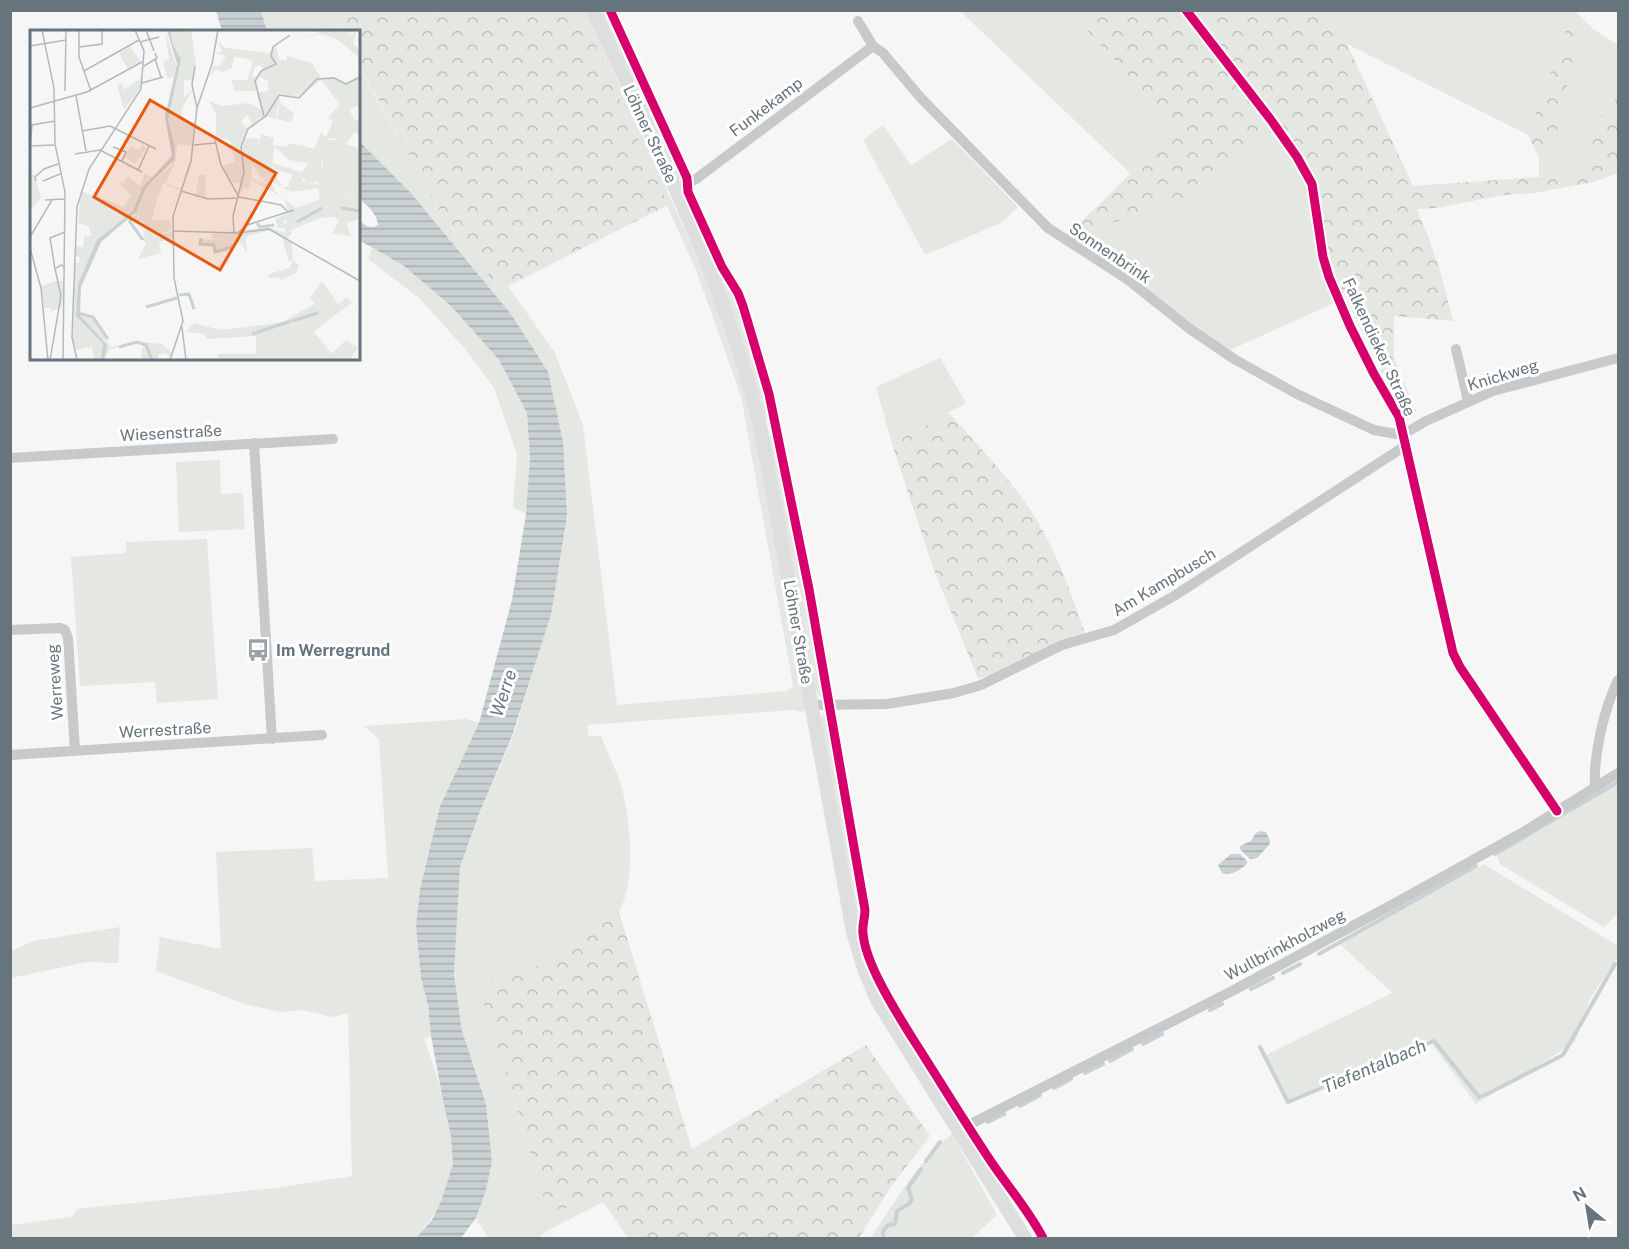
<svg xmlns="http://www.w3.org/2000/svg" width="1629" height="1249" font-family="'Public Sans',sans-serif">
<defs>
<pattern id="forest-crowns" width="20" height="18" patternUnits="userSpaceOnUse" patternTransform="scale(1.5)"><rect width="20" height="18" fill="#e5e7e3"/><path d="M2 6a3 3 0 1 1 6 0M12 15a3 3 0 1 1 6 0" fill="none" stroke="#bdc0bd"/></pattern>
<pattern id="water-rules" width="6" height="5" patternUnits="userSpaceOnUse" patternTransform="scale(1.5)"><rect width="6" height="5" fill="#c9d1d3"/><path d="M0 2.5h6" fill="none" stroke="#a7aeb0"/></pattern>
</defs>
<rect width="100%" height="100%" fill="#f6f6f6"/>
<path fill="#e5e7e3" d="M261 11H328L340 31H267Z
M580 11H586L703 270 742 377 754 430 806 710 801 712 793 710 587 725 589 736H601C609 756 620 777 624 797 631 828 635 884 619 912L555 960 477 985 512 1093 545 1201 603 1202 547 1231 538 1238H488L476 1218 486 1190 492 1162 486 1104 462 1031 454 974 460 867 479 815 513 736 551 615 567 516 511 314 410 192 359 141 358 65 441 213 494 283 508 286 555 353 583 425 617 705 787 691 793 685 741 396 697 273Z
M599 11H608L685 180 683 181 677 178Z
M960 11H1069L1174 125 1131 174Z
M1333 11H1575L1593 29 1618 45V98L1606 106 1594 134 1590 169 1539 177V158L1549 153 1554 144 1568 24 1528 135 1347 44Z
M1276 117 1317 182 1323 235 1335 276 1345 298 1228 351 1069 237 1209 191Z
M883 125 911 165 952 139 1018 207 1001 223 925 255 863 140Z
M686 194 721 272 735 294 753 344 773 421 764 419 743 342Z
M372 248 404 266 451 306 499 360 527 413 530 457 526 514 513 507 517 454 494 388 467 351 420 299 368 259Z
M940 358 966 403 892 444 876 387Z
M775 430 825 699 820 697 816 691 768 438Z
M220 460 221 494 243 493 245 529 179 532 176 462Z
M207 539 218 699 157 703 155 682 80 686 71 557 126 553V542Z
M825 712 827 713 862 912V921L857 920 820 718Z
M466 719 479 723 440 806 420 889 416 926 421 978 428 1005 431 1036 425 1039C434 1069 458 1135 453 1165 447 1194 435 1217 416 1238H11L10 1225 72 1217 77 1209 276 1188 352 1176 348 1013 333 1017 302 1010 281 1012 248 1005 156 971 160 937 221 949 216 852 312 848 315 881 388 878 379 739 364 726Z
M1618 784V913L1604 927 1500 864 1497 855Z
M1484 864 1618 946V957L1590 999 1575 1042 1476 1104 1429 1040 1290 1101 1266 1055 1392 993 1340 944Z
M120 927 118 963 87 962 11 978V951L33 941Z
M952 1134 997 1215 972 1238H870C894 1205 919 1159 952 1134Z
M628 1221 640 1238H628L619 1225Z"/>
<path fill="url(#forest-crowns)" d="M430 10 432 13 447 10 580 11 668 205 508 286 494 283 441 213 359 65 358 32 340 31 328 11Z
M1069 11H1333L1347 44 1413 186 1539 177 1589 169 1594 134 1606 106 1618 98V173L1594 182 1534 193 1504 195 1436 208 1417 209 1439 266 1453 321 1394 316V358L1416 411 1403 416 1335 276 1323 235 1317 182 1277 118 1209 191 1069 237 1066 234C1106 201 1140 164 1174 125Z
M1568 24 1580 27 1554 144 1549 153 1539 158 1528 135Z
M949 413C981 449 1017 485 1041 527 1059 560 1073 598 1085 633L1004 670 978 679 932 565 892 444Z
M619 912 692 1149 866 1045 930 1136 893 1184 859 1238H640L628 1221 619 1225 603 1202 548 1211 512 1093 477 985 555 960Z"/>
<path fill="url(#water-rules)" d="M216 11H261L267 31H222Z
M359 141 410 192 511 314 548 372 563 442 567 516 551 615 512 736 479 814 460 867 454 974 462 1031 486 1104 492 1162 486 1190 476 1218 461 1238H416L432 1220 442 1199 453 1164 451 1136 442 1095 431 1036 428 1005 421 978 416 926 420 889 440 806 479 723 512 600 526 514 530 457 527 413 499 360 451 306 404 266 359 240V219C365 226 370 230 378 225 377 215 368 204 359 200Z
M1260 831 1266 832 1270 841 1269 845 1257 858 1250 859 1240 849V846L1251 841 1256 833Z
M1231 854H1240L1247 861V864C1240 870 1231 876 1222 873L1218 865Z"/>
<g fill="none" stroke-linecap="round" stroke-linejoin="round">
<path stroke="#c9d1d3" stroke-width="4" d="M1495 854 1618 782
M1319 954 1476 866
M1283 973 1300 964
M1251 989 1273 978
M1210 1010 1222 1004
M1143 1044 1162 1034
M1260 1047 1288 1102 1434 1041 1479 1097 1489 1093 1563 1055 1615 964
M1110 1061 1132 1049
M1085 1073 1103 1064
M1054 1088 1071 1079
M1020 1106 1040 1095
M988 1122 1004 1114
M926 1161 940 1142
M883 1238V1231L888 1225 895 1224 897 1211 909 1204 912 1199 908 1188 921 1169"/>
<path stroke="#c7c9ca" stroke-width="10" d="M1186 10 1271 120 1297 157 1312 184 1323 257 1329 277 1350 326 1374 374 1399 417 1453 653 1460 667 1557 811
M858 21 873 46 883 53 920 97 1048 228 1127 279 1190 329 1234 359 1297 394 1374 430 1402 435
M675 190 696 179 873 46
M1456 349 1468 401
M1402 435 1426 421 1493 391 1618 358
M254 443 272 739
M10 458 333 439
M10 630 60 628 65 630 68 638 75 751
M811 705 887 704 954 693 981 685 1062 645 1114 630 1174 596 1405 446
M10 755 322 735
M1595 788C1593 756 1604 709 1618 680
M959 1130 1234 990 1399 901 1525 831 1618 773"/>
<path stroke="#dddede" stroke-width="14" d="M593 10C656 147 726 283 761 430L853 932 863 966 877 1000 1025 1238"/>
<g stroke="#fff" stroke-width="13">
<path id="cycleway" d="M610 10 687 178 688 192 722 267 738 293 743 306 769 394 809 589 865 910C865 918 862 925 863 933 865 963 895 1010 911 1036 938 1078 964 1121 992 1163 1009 1188 1029 1211 1043 1238
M1186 10 1271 120 1297 157 1312 184 1323 257 1329 277 1350 326 1374 374 1399 417 1453 653 1460 667 1557 811"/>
</g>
<use href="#cycleway" stroke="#d6006c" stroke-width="9"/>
</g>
<defs>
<g id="bus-bare" transform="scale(1.8)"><path d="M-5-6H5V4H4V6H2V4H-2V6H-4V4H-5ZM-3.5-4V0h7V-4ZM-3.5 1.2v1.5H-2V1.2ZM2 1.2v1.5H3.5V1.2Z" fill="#98a2a7" stroke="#fff" stroke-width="2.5" paint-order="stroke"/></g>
</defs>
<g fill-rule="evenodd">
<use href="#bus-bare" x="258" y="650"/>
</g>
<g text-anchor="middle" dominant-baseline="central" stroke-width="6" stroke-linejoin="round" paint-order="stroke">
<g font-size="16" fill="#66747c" stroke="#fff">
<text transform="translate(766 107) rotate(-37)">Funkekamp</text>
<text transform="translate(650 134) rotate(65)">Löhner Straße</text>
<text transform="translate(1110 253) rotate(34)">Sonnenbrink</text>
<text transform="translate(1379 347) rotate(65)">Falkendieker Straße</text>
<text transform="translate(1503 375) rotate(-17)">Knickweg</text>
<text transform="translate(171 433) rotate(-3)">Wiesenstraße</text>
<text transform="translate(1164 582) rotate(-31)">Am Kampbusch</text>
<text transform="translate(798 632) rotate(80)">Löhner Straße</text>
<text transform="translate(55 682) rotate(-94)">Werreweg</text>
<text transform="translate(165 730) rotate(-3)">Werrestraße</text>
<text transform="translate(1285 945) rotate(-28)">Wullbrinkholzweg</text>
</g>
<g font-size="16" font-weight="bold" fill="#66747c" stroke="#fff" text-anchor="start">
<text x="276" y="650">Im Werregrund</text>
</g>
<g font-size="18" font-style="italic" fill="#66797e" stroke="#fff">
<text transform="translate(503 693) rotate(-72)">Werre</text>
<text transform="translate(1374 1066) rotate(-23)">Tiefentalbach</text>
</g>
</g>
<g transform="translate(30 30)">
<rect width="330" height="330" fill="#f6f6f6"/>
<path d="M135 0 147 38 143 47 137 48V45L131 46 136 44 133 32 139 29ZM141 0H161L166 36 163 51 154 49V67L163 60 151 80 153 88 149 87 146 129 136 153 150 159 162 123 150 161 133 153 128 168H112L108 188 113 191H102L116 158 141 136 145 117 138 90 151 29 142 13ZM296 0H323L316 10 302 8 294 4 256 8 294 3 298 6 303 7ZM100 16 110 31 98 39 89 24ZM257 26 282 33 291 48 305 47 316 53 330 46V80L327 76 319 80 325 90 330 89 327 91 330 100 327 91 321 93 313 122 316 100 311 110 296 107 303 91 298 88 310 74 291 50 270 67 268 68 251 64H249L250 61 241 66 237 77 232 73 228 62 239 61 237 50 228 46 232 41 249 49 269 67 271 60 263 52 270 43 257 37ZM223 31 226 34 222 46 227 47 226 61H205L201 50H217ZM112 47 110 58 94 80 87 55 92 53 94 60ZM249 72 264 83 261 93 248 89ZM217 85 230 90 219 98 214 109 206 107V93L218 98 222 94ZM231 104 244 108 243 115 256 117 261 113 291 126V151L277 153 272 147 268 159 258 155 263 145 243 138V133L271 142 279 133 259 130 244 116 242 142 252 156 241 150 231 153 241 143 232 149 222 134 232 124 228 121ZM113 114 116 119 105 134 95 127 100 116 109 120ZM192 136H214L211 154 199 152ZM115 143 124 148 110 161 103 181 67 210 48 254 46 286 74 316 71 330H59L64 328 62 317 45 320 43 309 45 233H49L50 227 45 226 46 216 53 217 54 205 62 206 58 196 48 193 51 161 94 177 101 165 88 153H94L98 146 110 156ZM313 150H330V170L311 167 324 161 312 154ZM258 183 260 191 253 190 254 194 278 191 258 202 263 201 257 210 262 213 263 230 259 232 252 207 240 200 216 207 217 224 210 212 195 222H185L184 215 170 213 171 209 183 210 181 204 239 197 255 203V198H248L245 189ZM113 193 115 210 143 201V209L129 212 131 223 108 229 116 213 114 211ZM27 251H34L32 276 21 282V278H14L11 256ZM292 251 308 274 317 267 330 283 321 273 305 285 301 279 292 283 280 268ZM49 282 66 289 80 317 107 312 132 314 142 323 140 328 136 323 128 325 129 330H111L113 316 106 313 80 319 74 330 75 311 64 304ZM164 293 190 300 209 298 210 307 176 309 175 304 156 302ZM316 310 328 318 319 330H303L302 323Z" fill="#e5e7e3"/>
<path d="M281 0H296L301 6 316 9 327 0 323 13 330 20V33L327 26 307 9ZM187 12 196 18 239 23 246 16 249 29 257 30V37L270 43 263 52 271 60 269 66 249 49 233 42 231 35 222 38 224 32 214 28 204 27 202 38 193 42 186 39 179 48 184 35 188 37 196 26 186 23 193 22ZM251 61 246 66 250 68 246 82 248 89 238 86 230 90 217 85 211 92 216 96 206 94V107L229 109 228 121 237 125 234 133 223 131 221 148 235 154 241 150 252 157 264 156 261 152 267 147 269 152 272 147 273 152 288 154 293 133 287 131 293 129 285 127 282 121 274 123 267 114 284 119 291 103 300 110H311L316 98V105L321 93 330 90V109L325 101 316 114 330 119V152L313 150 312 154 323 160 312 167 330 170V189L316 193 321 206 302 203 309 191 305 187 290 188 257 202 278 191 254 194 260 189 254 168 221 150 218 160 214 157 210 165 213 137 192 136 205 132 200 110 186 107V84L179 71 192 76 219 73 231 80 226 62 235 77 241 65ZM241 152 262 162 288 158 290 169 266 178 245 161ZM145 83 153 90 165 93 162 116 145 114ZM4 144 11 167 0 181V145ZM169 145H175L176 168 165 167ZM112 168 127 169 122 190H140L141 200 115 210 114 193 108 189ZM263 230 269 236 266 243 251 250 249 247 239 248 238 244 260 238Z" fill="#e5e7e3" fill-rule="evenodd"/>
<path d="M284 274 292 283 301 279 305 285 284 302 305 327 303 330H188V324H226V306L210 307 209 298 252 292Z" fill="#e5e7e3"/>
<path d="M137 0H141L142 13 151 29 138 90 145 117 144 130 116 158 106 182 71 212 51 257 50 285 77 315 74 330H71L73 314 46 286 48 254 67 210 103 181 112 158 142 126 135 87 147 34Z" fill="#c9d1d3"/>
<path fill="none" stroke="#c9d1d3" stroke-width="3" d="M311 178 330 181M100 186V192L113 210M267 192 292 178M227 193 230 197 244 195M171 208 170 214 184 215 185 222 202 217M149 265 159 264 164 279M116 277 147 268M48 283 63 287 78 309M262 291 288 283M222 304 261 291M89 317 107 312 116 315 122 330"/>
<path fill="none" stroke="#b3babe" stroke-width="1.5" d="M12 0 24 58 25 114 35 162 33 330M49 0V27L61 61M116 0 124 21M110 12 129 7M0 16 36 10M49 17 72 14V0M125 29 131 47M114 36 127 28 125 23M165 36 162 55 167 78M54 41 109 10M112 53 133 47M35 61 36 0M46 66 56 121M0 78 57 62 112 32M234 86 225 51 231 41 246 34 241 26 243 17 260 5M52 101 80 96 126 119M185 110 191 135 209 167M24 115 0 116 2 95 25 91M164 115 185 113M83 117 96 122 92 131M45 124 70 120 112 142M108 140 119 116M6 151 5 147 14 139 28 134M13 151 30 144M151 161 178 169 209 168M209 167 251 175 257 181M15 170 35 169M143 201 208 203 239 199 330 251M209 202 217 195 264 180M204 203 203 186 214 142 211 117 218 99 236 86 249 65 269 68 287 49 304 48 316 54 330 47M0 207 22 170M0 218 11 258 18 330M25 239 20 208 35 202M152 297 156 330M20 330 31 266 25 239 31 235 35 238M47 330 42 307 47 177 59 139 111 59 114 21 105 0M140 330 153 291 144 248 143 186 161 131 167 78 182 34 188 0"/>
<path fill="#e8590c" fill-opacity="0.15" stroke="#e8590c" stroke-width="3" d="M120 70 246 143 190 240 64 167Z"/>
<rect width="330" height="330" fill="none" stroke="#66747c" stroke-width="3"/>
</g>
<rect width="1629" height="1249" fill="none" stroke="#66747c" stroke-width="24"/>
<g transform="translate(1587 1207) rotate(330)" stroke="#ffffff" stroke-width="4.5" paint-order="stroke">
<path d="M0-4.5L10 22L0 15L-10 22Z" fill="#66747c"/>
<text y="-9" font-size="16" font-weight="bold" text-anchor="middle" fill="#66747c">N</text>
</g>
</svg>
